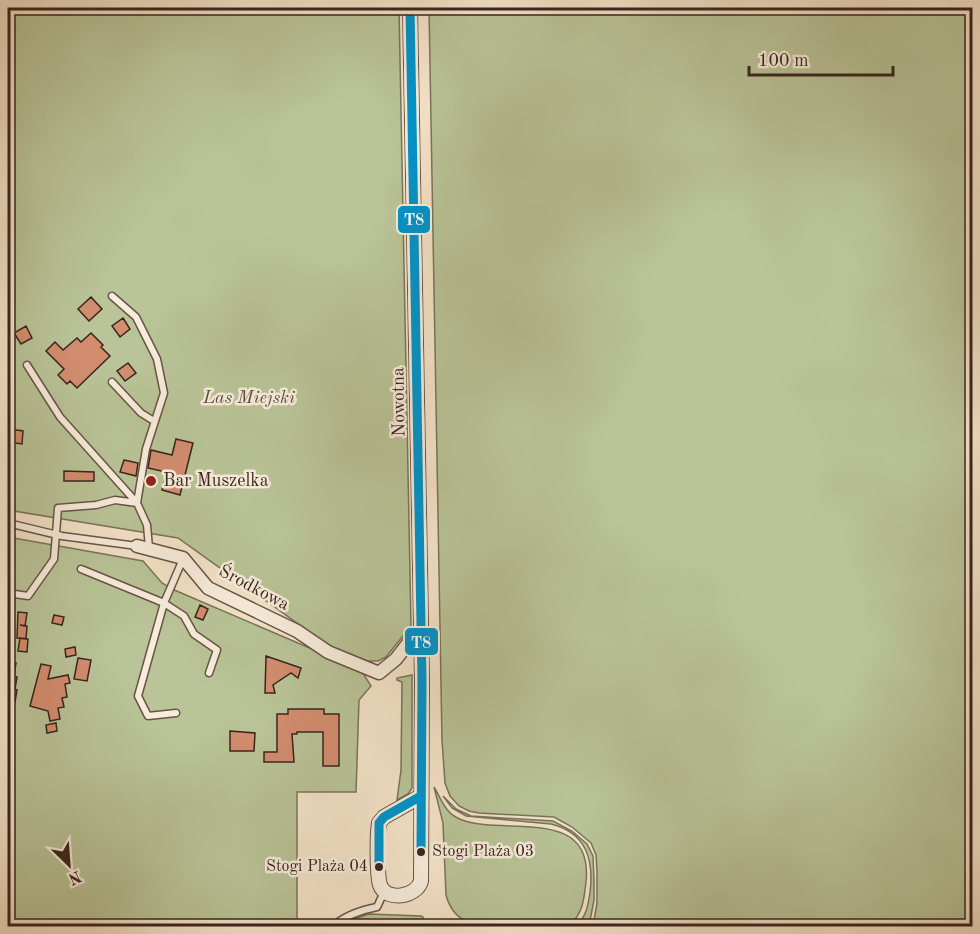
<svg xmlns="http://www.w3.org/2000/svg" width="980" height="934" font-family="'Old Standard TT',serif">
<rect width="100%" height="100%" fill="#f4e3c9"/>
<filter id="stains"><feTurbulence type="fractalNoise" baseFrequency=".00333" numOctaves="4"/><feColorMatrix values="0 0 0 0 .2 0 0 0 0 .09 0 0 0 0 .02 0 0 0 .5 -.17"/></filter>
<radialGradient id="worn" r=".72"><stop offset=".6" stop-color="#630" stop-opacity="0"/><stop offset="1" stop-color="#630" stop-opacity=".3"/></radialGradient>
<path fill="#b9c498" stroke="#78745a" stroke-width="1.5" d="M8 8H399L411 626 386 657 378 661H367L332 648 178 538 8 510Z
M429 8H972V926H593L597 903V872L596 855 591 843 572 827 554 817 479 813 469 811 459 806 450 796 445 783 442 740Z
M8 537 143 561 162 583 172 589 361 670 371 686 359 700 356 792H297V926H8Z
M412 675V788L408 794 397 800 401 770 402 682 397 680V678Z
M434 787C442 800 445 814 462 820 504 836 594 805 586 882 584 899 583 915 568 926 540 927 489 931 466 921 455 916 449 906 446 895L443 823Z
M443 796 456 809 471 816 553 821 572 831 587 844 593 856 594 880V900L589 926H576C586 917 588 906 590 893 594 860 587 833 551 824L466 816 452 808Z
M369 914 421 916 423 917V926H341L354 919Z"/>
<path fill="#d28d6e" stroke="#38241d" stroke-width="1.5" d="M91 297 102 309 89 321 78 309Z
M123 318 130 329 120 337 112 326Z
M26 326 32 338 21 344 14 333Z
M91 333 103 345 101 347 110 356 77 388 70 381 67 384 58 375 64 369 46 351 55 342 63 350 77 338 81 342Z
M128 363 136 373 125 381 117 371Z
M10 429 23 431 22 444 9 442Z
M176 439 193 443 180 495 162 490 166 472 148 468 151 450 172 455Z
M124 460 138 463 136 476 120 472Z
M64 471 94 472V481H64Z
M200 605 208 609 203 620 195 617Z
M18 612 27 613 25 626 20 625 27 626 26 639 17 638Z
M54 615 64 617 62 625 52 623Z
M20 638 28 639 27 652 18 651Z
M75 647 76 655 66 657 65 649Z
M266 656 301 668 298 678 291 673 273 685 275 693H265Z
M78 658 91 660 87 681 74 679Z
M8 662 16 663 14 676 17 677 15 689 17 690 15 702H12V706H8Z
M41 664 51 666 48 679 68 675 70 683 65 684 67 697 62 698 64 707 58 708 60 719 50 721 48 711 30 706Z
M288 709H324V714H339V766H323V732H297V734H292L294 762H264V752H277V714H288Z
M56 723 57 731 47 733 46 725Z
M230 731 255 733 254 751H230Z"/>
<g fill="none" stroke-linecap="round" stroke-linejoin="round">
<g stroke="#675448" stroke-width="9">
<path id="service" d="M27 365 60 417 137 503 147 525 149 548
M112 382 141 413 154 421
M8 523 62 536 137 546
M81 569 164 603 184 616 194 634 217 650 209 673
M8 593 28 596 54 559 58 508 96 505 115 500 137 503 146 449 164 393 157 359 136 317 112 296
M176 713 148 716 138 696 164 603 183 559
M333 926C346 915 361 910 377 907L384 892"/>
</g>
<g stroke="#675448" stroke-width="15">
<path id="minor" d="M137 546 183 558 208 588 297 631 328 652 379 673 396 659 413 637 421 636"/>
</g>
<g stroke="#675448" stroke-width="16">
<path id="tertiary" d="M410 8 422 680 421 881C417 897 386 902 380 885 377 876 377 833 379 823L384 817 421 796"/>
</g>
<use href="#service" stroke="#f8eddc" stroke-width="6"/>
<use href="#minor" stroke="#f8eddc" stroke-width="12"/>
<use href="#tertiary" stroke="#f8eddc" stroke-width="14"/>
<g stroke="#f8eddc" stroke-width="14">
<path id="bus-1" d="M410 8 422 680 421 853
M379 868V823L384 817 421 796"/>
</g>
<use href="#bus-1" stroke="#0093cb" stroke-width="9"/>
</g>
<circle fill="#8f2418" stroke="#f8eddc" stroke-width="2" cx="151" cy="481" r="6"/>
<g fill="#38241d" stroke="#f8eddc" stroke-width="2">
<circle cx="421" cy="852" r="5"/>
<circle cx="379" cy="867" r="5"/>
</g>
<g text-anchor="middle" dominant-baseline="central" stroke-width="5" stroke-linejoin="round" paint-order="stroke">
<g font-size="16" fill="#38241d" stroke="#f8eddc" text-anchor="start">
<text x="432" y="852">Stogi Plaża 03</text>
<text x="368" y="867" text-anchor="end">Stogi Plaża 04</text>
</g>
<g font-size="18" font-style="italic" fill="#584c3c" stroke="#f8eddc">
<text x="249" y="398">Las Miejski</text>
</g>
<g font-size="18" fill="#38241d" stroke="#f8eddc">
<text transform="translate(399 402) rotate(-91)">Nowotna</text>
<text transform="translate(254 588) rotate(28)">Środkowa</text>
</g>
<g font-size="18" fill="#38241d" stroke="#f8eddc" text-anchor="start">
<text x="163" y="481">Bar Muszelka</text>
</g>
</g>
<g stroke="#f8eddc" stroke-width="2">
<rect x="397" y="205" width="34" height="29" rx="6" fill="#0093cb"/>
<rect x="404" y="627" width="35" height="29" rx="6" fill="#0093cb"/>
</g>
<g font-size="16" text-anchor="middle" font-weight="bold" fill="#fff">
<text x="414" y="225">T8</text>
<text x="421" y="648">T8</text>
</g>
<rect width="980" height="934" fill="none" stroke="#f4e3c9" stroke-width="30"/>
<rect x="9" y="9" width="962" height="916" fill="none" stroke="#38241d" stroke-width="3"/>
<rect x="15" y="15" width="950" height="904" fill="none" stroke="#38241d" stroke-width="1.5"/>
<g transform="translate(69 865) rotate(155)" stroke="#f8eddc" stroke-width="4.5" paint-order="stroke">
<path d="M0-4.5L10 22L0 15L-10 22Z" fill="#38241d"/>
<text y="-9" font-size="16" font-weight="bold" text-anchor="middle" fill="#38241d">N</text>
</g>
<path d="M749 66v9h144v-9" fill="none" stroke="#38241d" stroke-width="3"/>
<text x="758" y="66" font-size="18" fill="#38241d" stroke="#f8eddc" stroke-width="4.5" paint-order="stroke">100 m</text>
<rect width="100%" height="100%" filter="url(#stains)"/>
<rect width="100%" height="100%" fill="url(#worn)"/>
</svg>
